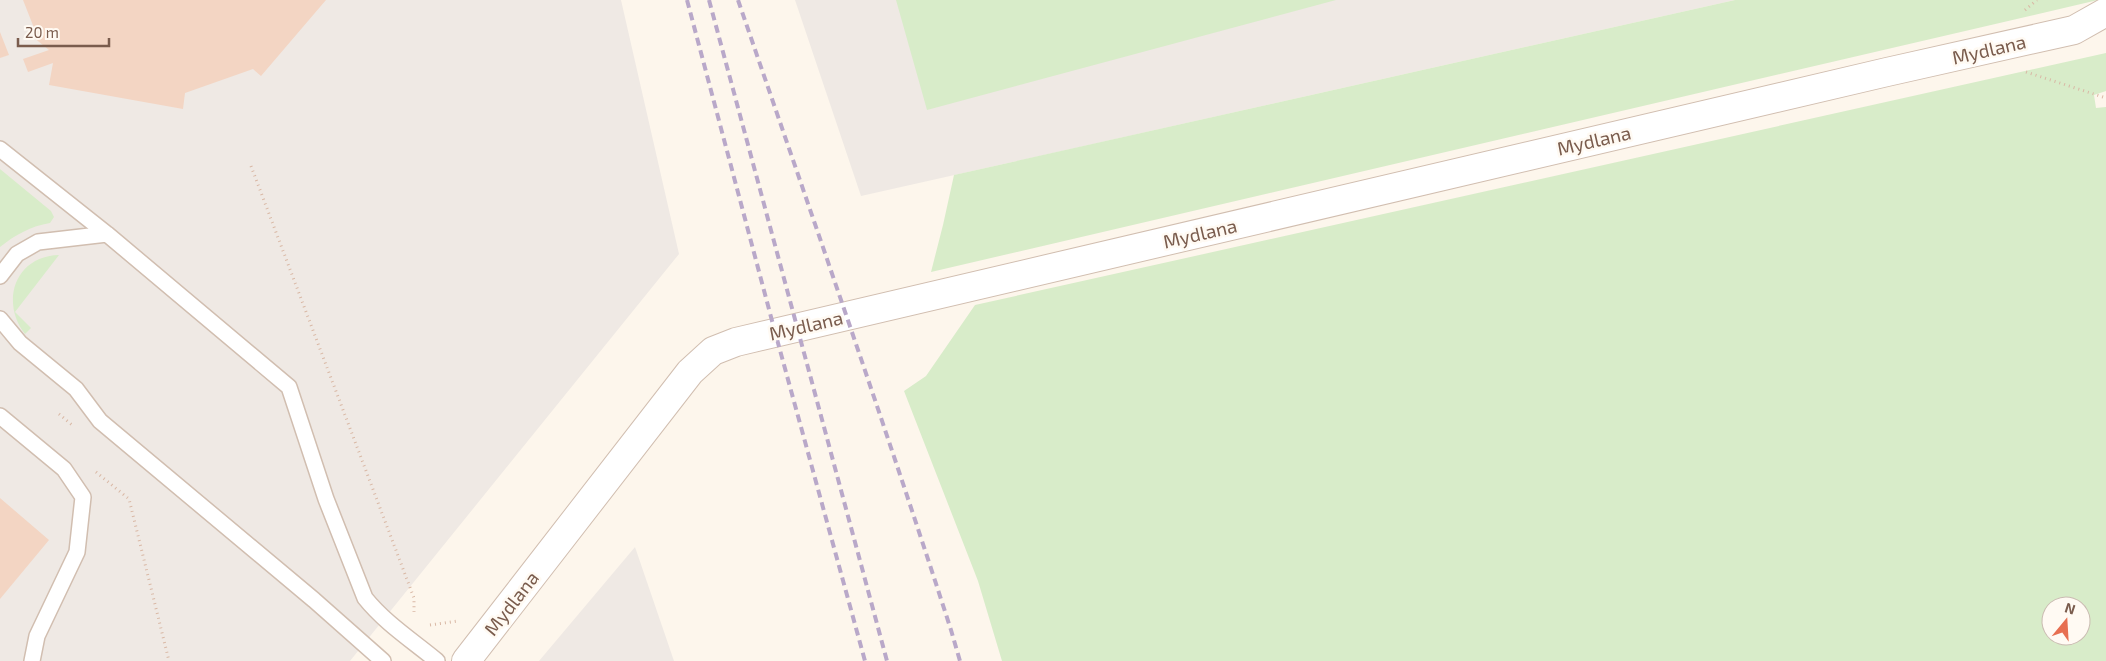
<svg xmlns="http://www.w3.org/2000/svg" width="2106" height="661" font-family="'Exo 2',sans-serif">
<rect width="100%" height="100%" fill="#fdf6ec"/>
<path fill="#efe9e4" d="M0 0H621L679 254 350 661H0Z
M795 0H1735L861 196Z
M635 547 674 661H539Z"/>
<path fill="#d8ecc9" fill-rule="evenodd" d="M896 0H1336L927 110Z
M1735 0H2098L931 272 943 225 954 175Z
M2106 53V91L2094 95 2096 108 2106 107V661H1002L978 581 904 391 926 376 975 305ZM2051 606H2081V636H2051Z
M0 169 51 211 54 217 50 223C31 226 15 235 0 247Z
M59 255 15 312 31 328 25 334C0 302 15 256 59 255Z"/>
<path fill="#f3d5c3" d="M23 0H326L261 76 253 69 185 93 183 109 49 85 53 63 28 72 23 59 49 50 33 37 36 33Z
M0 32 9 55 0 58Z
M0 498 49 540 0 599Z"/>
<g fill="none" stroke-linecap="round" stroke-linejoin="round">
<g stroke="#d1beb0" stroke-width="18">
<path id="service" d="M0 149 107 234 289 387 326 499 365 598C385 623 413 641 437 661
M0 276 17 254 38 242 107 234
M0 319 20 343 76 389 100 421 314 600 383 661
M0 416 64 469 83 497 77 552 37 636 32 661"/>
</g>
<g stroke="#d1beb0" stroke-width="30">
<path id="tertiary" d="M466 661 690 372 713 351 736 342 1887 72 2074 30 2106 12"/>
</g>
<path stroke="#d9b8a5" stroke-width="3" stroke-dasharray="1 4" stroke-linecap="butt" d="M2025 10 2037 0
M2026 72 2106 98
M251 166 414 598V612
M59 414 72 425
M96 472 129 499 169 661
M430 625 458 621"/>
<use href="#service" stroke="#fff" stroke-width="15"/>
<use href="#tertiary" stroke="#fff" stroke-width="28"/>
<path stroke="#b9a8c9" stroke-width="4" stroke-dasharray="8 5" stroke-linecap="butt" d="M687 0 775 332 865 661
M709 0 887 661
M738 0C810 210 883 419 951 630L960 661"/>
</g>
<g text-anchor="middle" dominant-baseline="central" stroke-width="5" stroke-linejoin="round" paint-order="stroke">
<g font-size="19" fill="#7a5c4d" stroke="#fffaf3">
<text transform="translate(1989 49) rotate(-13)">Mydlana</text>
<text transform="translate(1594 140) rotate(-13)">Mydlana</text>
<text transform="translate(1200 233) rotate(-13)">Mydlana</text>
<text transform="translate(806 325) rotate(-13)">Mydlana</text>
<text transform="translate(511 603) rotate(-52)">Mydlana</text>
</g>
</g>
<g transform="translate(2066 621) rotate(18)"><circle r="24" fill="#fffaf3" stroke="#cabbb1"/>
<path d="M0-4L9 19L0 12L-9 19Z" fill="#e76f51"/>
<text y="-8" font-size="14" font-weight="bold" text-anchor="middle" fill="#7a5c4d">N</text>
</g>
<path d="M18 38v8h91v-8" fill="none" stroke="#7a5c4d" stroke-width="2.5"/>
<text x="25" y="38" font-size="15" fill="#7a5c4d" stroke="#fffaf3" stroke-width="4" paint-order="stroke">20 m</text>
</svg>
